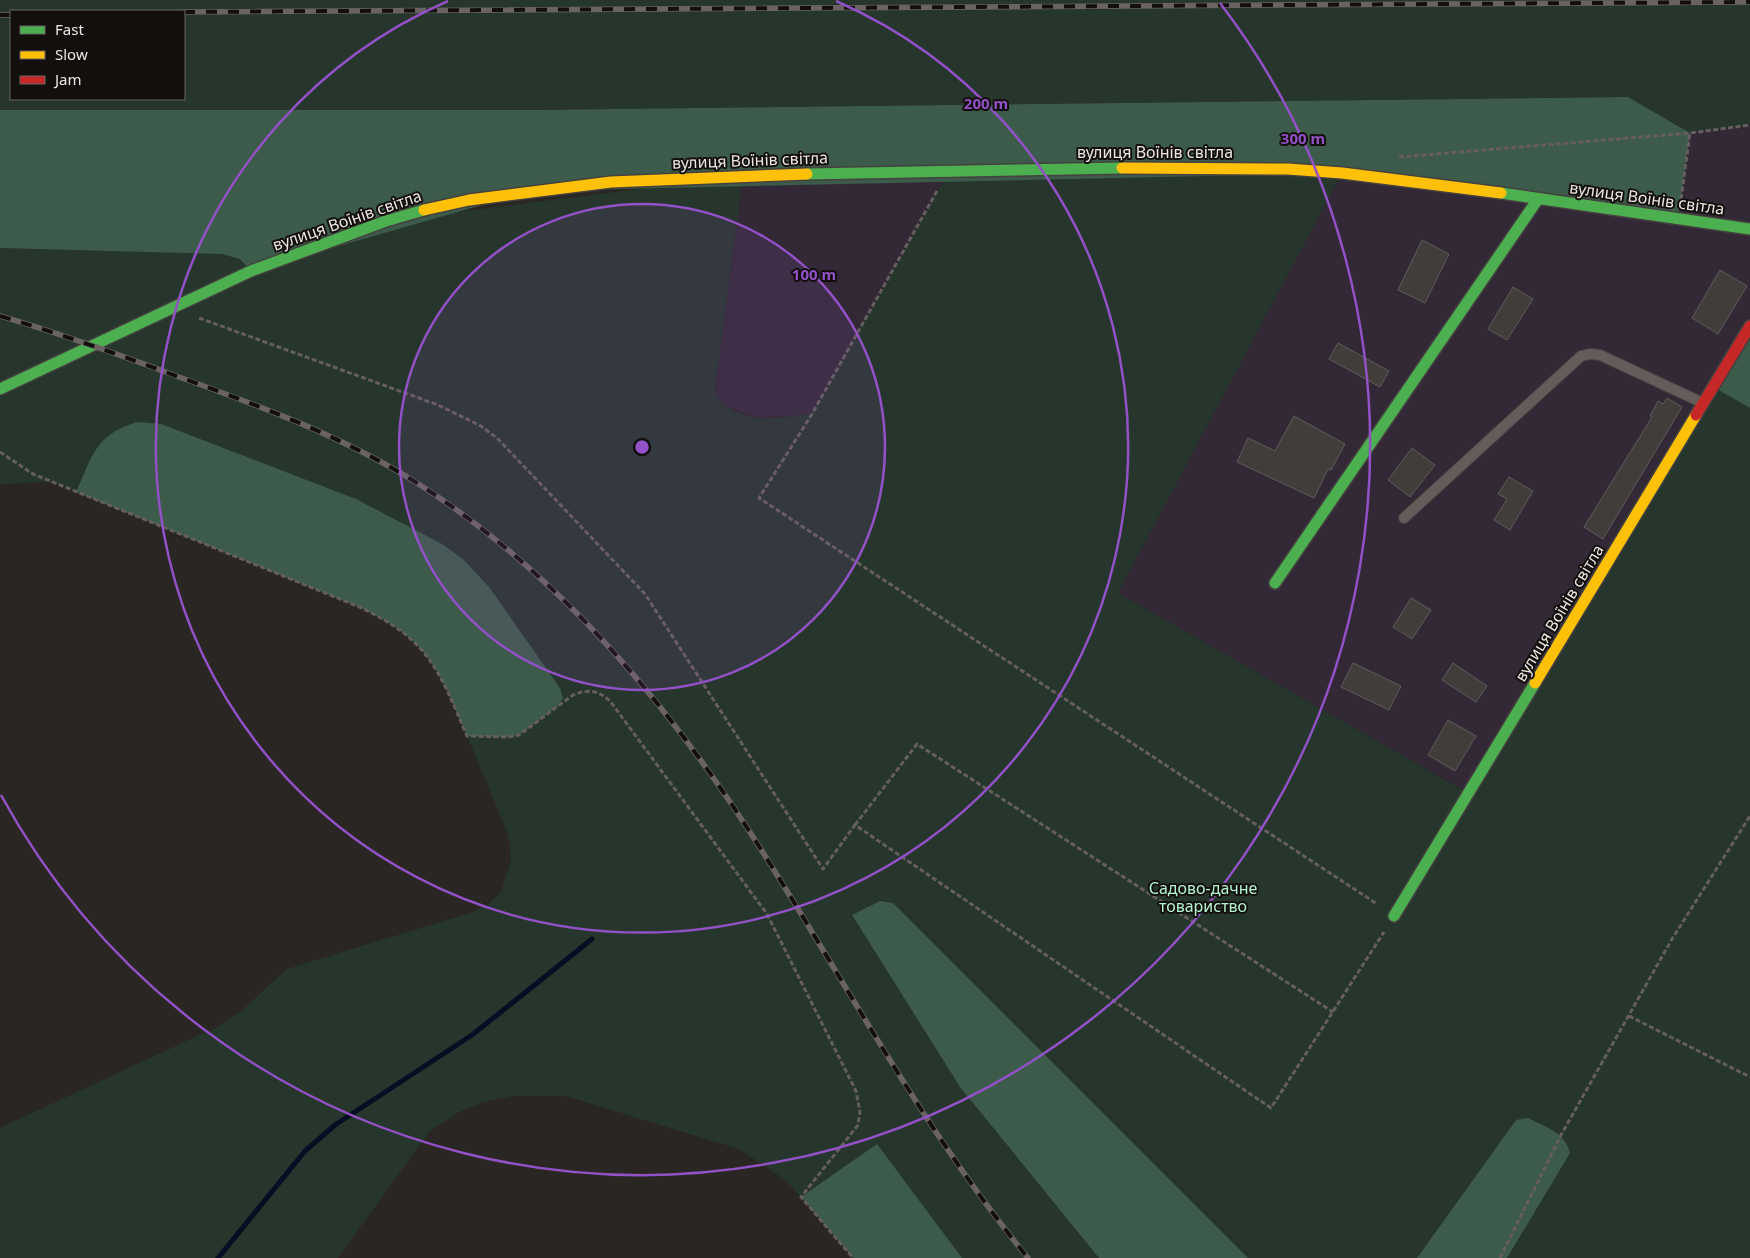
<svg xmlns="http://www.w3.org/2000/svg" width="1750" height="1258" font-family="'Noto Sans',sans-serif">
<rect width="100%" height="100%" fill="#2a2623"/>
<path fill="#332936" d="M1750 125V326L1469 793 1118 593 1342 173 1678 219 1690 133Z
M949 171 812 414 758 418 723 405 717 399 715 390 743 176Z"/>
<path fill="#26362d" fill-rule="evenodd" d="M0 0H1750V125L1690 133 1628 97 536 110H0ZM11 11H184V99H11Z
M949 171 1342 173 1118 593 1468 793 1713 387 1750 408V1258H1507L1570 1153 1516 1120 1417 1258H1248L893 903 880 901 852 915 960 1087 1099 1258H962L877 1145 801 1197 784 1179 739 1149 566 1096H512L483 1102 459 1112 429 1132 338 1258H0V1128L221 1025 240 1012 287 969 473 912 489 904 501 892 511 862 510 846 506 829 441 674C419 642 392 622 357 606L52 482 0 484V248L214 253 230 255 240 259 386 221 743 176 715 390C718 407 740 414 757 418 772 420 797 415 812 413Z"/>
<path fill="#3d5b4a" d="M1628 97 1690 133 1678 219 1342 173 531 191 251 271 240 259 222 254 0 248V110H536Z
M1750 326V408L1713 387Z
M137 422 161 424 356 499 442 544 463 559 489 587 560 688 563 698 557 707 519 735 508 737 467 736C438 668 428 638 357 606L76 492C93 455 95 435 137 422Z
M880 901 893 903 1248 1258H1099L960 1087 852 915Z
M1528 1118C1544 1126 1566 1133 1570 1153L1507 1258H1417L1516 1120Z
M877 1144 962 1258H853L801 1197Z"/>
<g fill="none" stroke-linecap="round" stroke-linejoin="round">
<path stroke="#040f23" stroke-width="5" d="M218 1258 305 1151 335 1125 472 1035 592 939"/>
</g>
<path fill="#413d3b" stroke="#5f5b59" d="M1422 240 1449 254 1425 303 1398 290Z
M1720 270 1747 286 1718 334 1692 318Z
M1513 287 1533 299 1507 340 1488 329Z
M1338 343 1389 371 1380 387 1329 359Z
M1667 398 1682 407 1603 539 1584 527 1652 417 1650 416 1658 401 1663 404Z
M1294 416 1345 444 1331 470 1328 469 1314 498 1237 462 1248 438 1275 451Z
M1412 448 1435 465 1410 497 1388 480Z
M1509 477 1533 491 1510 530 1494 520 1507 499 1498 494Z
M1411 598 1431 610 1412 639 1393 627Z
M1353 663 1401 686 1389 710 1341 687Z
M1453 663 1487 686 1476 702 1442 680Z
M1448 720 1476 736 1455 771 1428 755Z"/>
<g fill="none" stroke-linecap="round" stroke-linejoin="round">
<g stroke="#44413f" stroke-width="12">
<path id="lane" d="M1404 518 1581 356 1590 354 1600 355 1703 403"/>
</g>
<g stroke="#44413f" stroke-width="14">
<path id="fast" d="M807 174 1122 168
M1501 193 1750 229
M0 389 251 271 386 221 424 210
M1275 583 1538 199
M1394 916 1535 683"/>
</g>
<g stroke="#44413f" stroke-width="14">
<path id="slow" d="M1122 168 1288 169 1342 173 1501 193
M424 210 469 200 611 182 807 174
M1535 683 1696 415"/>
</g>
<g stroke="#44413f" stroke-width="14">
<path id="jam" d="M1696 415 1750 326"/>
</g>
<path stroke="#665e5e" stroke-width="3" stroke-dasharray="5 2.5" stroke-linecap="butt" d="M1399 157 1690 133
M937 191 812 414 759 498 1377 904
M1681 199 1690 133 1750 125
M199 318 438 405 481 426 498 439 645 594 823 869 855 825 1271 1108 1384 932
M0 452 33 474 357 606C428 638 438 668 467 736L508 737 519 735 573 695C588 689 598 690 610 701L767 914 856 1091 860 1112 858 1125 801 1197 853 1258
M855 825 917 744 1333 1012
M1629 1016 1750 1077
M1500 1258 1561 1135 1672 939 1750 816"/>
<use href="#lane" stroke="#665b5b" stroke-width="10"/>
<use href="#fast" stroke="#4caf50" stroke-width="11"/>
<use href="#slow" stroke="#ffc107" stroke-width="11"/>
<use href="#jam" stroke="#c62828" stroke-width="11"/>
<g stroke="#6b6363" stroke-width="5.5">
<path id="rail" d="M184 12 1750 2
M0 15H11
M0 316C61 334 120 355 179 377 260 406 344 437 417 483 561 575 672 708 762 851 849 988 925 1132 1028 1258"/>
</g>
<use href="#rail" stroke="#130f0d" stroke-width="4" stroke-dasharray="11" stroke-linecap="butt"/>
</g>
<circle cx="642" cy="447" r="243" fill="#9251c6" fill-opacity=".12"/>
<g fill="none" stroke="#9251c6" stroke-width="2.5">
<circle cx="642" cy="447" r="243"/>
<path d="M836 1A486 486 0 1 1 448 1"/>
<path d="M1220 3A729 729 0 1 1 1 795"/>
</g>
<g text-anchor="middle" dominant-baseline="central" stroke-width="4" stroke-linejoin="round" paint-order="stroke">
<g font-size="16" fill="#ece7e3" stroke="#130f0d">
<text x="1155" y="152">вулиця Воїнів світла</text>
<text transform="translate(750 160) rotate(-2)">вулиця Воїнів світла</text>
<text transform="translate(1647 198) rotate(8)">вулиця Воїнів світла</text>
<text transform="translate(347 220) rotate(-19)">вулиця Воїнів світла</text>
<text transform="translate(1559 613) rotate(-59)">вулиця Воїнів світла</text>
</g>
<g font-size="16" fill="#b3f4d0" stroke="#130f0d">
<text x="1203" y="888">Садово-дачне<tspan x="1203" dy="18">товариство</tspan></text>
</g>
</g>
<circle cx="642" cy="447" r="8" fill="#9251c6" stroke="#130f0d" stroke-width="2.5"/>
<g font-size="15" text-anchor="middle" font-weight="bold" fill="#9251c6" stroke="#130f0d" stroke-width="4" stroke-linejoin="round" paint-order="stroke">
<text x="986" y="109">200 m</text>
<text x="1303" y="144">300 m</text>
<text x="814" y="280">100 m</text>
</g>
<rect x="10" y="10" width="175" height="90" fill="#130f0d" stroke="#6a6563"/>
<rect x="20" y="26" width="25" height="8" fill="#4caf50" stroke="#6a6563"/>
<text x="55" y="35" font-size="15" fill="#ece7e3">Fast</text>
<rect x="20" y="51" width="25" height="8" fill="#ffc107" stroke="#6a6563"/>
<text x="55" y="60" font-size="15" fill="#ece7e3">Slow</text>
<rect x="20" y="76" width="25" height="8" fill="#c62828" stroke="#6a6563"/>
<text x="55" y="85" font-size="15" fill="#ece7e3">Jam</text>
</svg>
